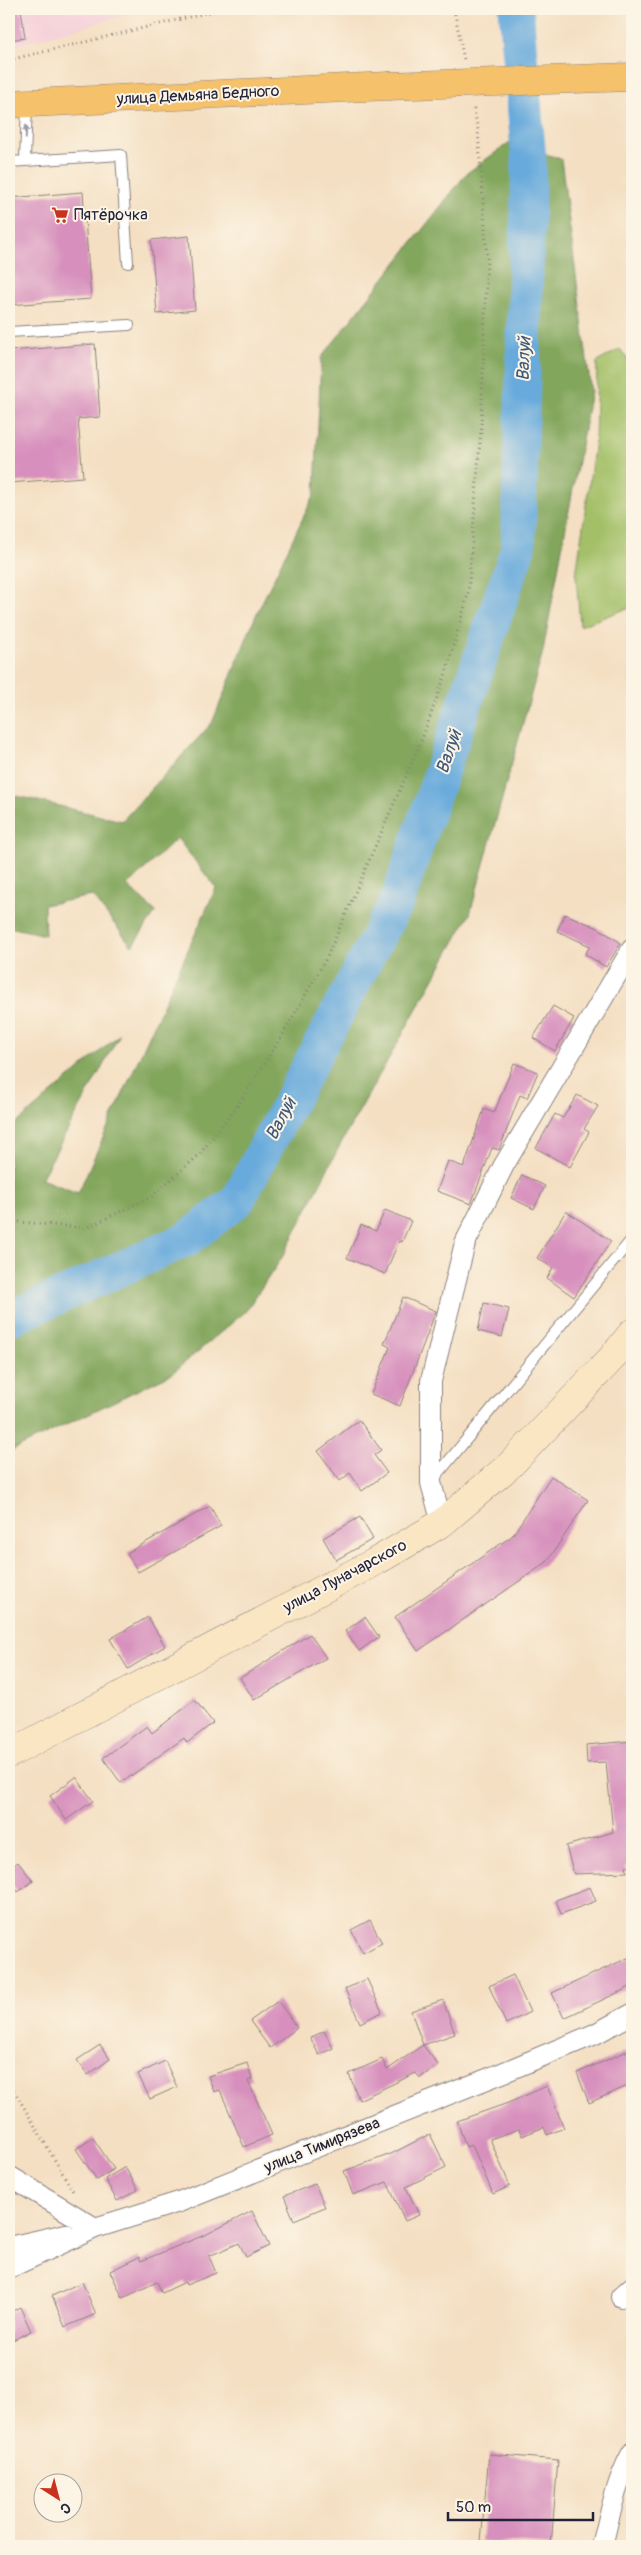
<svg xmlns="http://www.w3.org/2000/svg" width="641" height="2555" font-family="Pangolin,sans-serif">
<rect width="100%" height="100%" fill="#fcf5e5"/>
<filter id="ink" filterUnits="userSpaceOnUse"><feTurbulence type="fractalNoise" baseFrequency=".02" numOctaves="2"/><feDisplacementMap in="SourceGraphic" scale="10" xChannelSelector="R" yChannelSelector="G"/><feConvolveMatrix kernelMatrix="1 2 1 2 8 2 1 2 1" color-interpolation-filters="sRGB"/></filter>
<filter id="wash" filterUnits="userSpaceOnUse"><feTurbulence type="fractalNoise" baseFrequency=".0096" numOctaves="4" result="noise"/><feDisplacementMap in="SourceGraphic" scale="20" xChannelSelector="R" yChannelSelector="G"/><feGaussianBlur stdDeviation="1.12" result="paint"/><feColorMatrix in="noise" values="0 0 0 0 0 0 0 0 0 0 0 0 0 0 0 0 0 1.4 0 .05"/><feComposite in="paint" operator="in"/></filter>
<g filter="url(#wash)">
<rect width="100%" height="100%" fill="#f4dfc2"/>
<path fill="#f5cfd9" d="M9 9H149L9 47Z"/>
<path fill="#a3c067" stroke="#627151" d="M620 349 632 365V609H626L580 626 576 575 595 442 597 362Z"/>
<path fill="#82a65c" stroke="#52644c" d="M510 142 561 159 591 391 543 651 470 914 340 1145 283 1256 245 1312 171 1374 9 1452V1130L120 1034 41 1179 78 1193 216 888 177 838 127 886 156 912 132 946 92 896 44 905 45 935 9 927V794L122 821 212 723 256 615 315 493 321 358 467 173Z"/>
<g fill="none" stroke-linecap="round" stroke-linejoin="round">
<path stroke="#68aadc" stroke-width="35" d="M9 1319 187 1239 237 1201 398 899 518 548 529 161 516 9"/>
</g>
<g id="blocks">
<path fill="#d790bd" d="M9 9H21L25 38 9 40Z
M83 192 91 299 9 305V198Z
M189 236 195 310 157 314 151 240Z
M95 344 100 417 78 419 83 477 9 483V351Z
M565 914 598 928 621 943 606 967 585 954 590 946 557 931Z
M553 1006 574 1018 555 1051 533 1038Z
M514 1063 538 1072 527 1098 520 1095 499 1150 492 1148 471 1204 437 1191 448 1161 464 1167 484 1109 494 1113Z
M577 1095 598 1106 584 1129 589 1132 570 1167 536 1148 555 1114 563 1118Z
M522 1175 545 1186 534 1209 511 1198Z
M385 1210 411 1221 402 1242 399 1241 385 1274 347 1258 361 1225 376 1231Z
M566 1211 611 1241 574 1297 547 1278 553 1268 537 1258Z
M403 1297 436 1311 400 1406 371 1394 390 1347 384 1344Z
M484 1303 509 1309 502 1337 478 1331Z
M359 1420 381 1450 374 1455 387 1473 362 1491 350 1473 340 1481 318 1451Z
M551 1476 588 1500 547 1562 418 1651 395 1617 512 1536Z
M210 1506 221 1526 138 1572 127 1553Z
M360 1517 373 1539 336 1560 323 1538Z
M148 1617 165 1646 128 1669 110 1639Z
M365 1617 379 1637 359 1651 345 1631Z
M310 1634 326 1658 254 1700 240 1678Z
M195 1700 213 1723 187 1743 184 1738 121 1783 103 1758 147 1726 152 1733Z
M632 1741V1866H626L627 1872 574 1874 566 1846 613 1832 606 1762 587 1763 586 1745Z
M76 1777 93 1801 66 1820 50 1796Z
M18 1862 33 1881 18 1892 9 1880V1869Z
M590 1887 596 1901 561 1914 556 1900Z
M370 1920 382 1943 363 1953 351 1930Z
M632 1956V1986L564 2018 552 1993Z
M513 1975 530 2012 506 2024 489 1986Z
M367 1979 382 2012 360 2023 345 1989Z
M443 2000 455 2034 423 2045 411 2011Z
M278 2001 297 2028 270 2048 250 2021Z
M324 2031 333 2048 319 2055 310 2038Z
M100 2045 110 2059 88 2075 77 2060Z
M423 2045 438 2065 420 2078 416 2073 359 2100 349 2074 382 2059 387 2070Z
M632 2049V2084L589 2103 577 2073Z
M165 2061 177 2087 150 2099 138 2074Z
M247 2063 252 2079 248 2081 272 2135 244 2147 220 2090 214 2092 208 2076Z
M547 2086 564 2128 547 2135 544 2127 522 2136 519 2129 490 2139 510 2186 493 2194 472 2145 466 2147 457 2121 508 2103Z
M430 2134 446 2167 406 2187 419 2215 405 2221 387 2182 353 2195 344 2171 391 2154Z
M93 2138 114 2169 97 2180 76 2149Z
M125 2167 138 2190 117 2201 105 2179Z
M315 2184 325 2207 294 2220 284 2196Z
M252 2211 269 2246 246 2257 239 2243 209 2256 216 2273 186 2285 185 2282 162 2293 157 2282 123 2298 110 2271 139 2257 141 2261 207 2234Z
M82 2282 96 2314 65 2327 52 2296Z
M20 2307 31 2331 9 2342V2313Z
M489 2454 558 2460 551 2546 481 2541Z"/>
</g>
</g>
<g filter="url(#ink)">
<use href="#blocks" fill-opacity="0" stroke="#8b807e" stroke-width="1"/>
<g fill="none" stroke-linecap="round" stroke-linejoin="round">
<g stroke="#8b807e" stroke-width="12">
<path id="lane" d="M25 161 27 104
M9 162 121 155 128 263
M9 332 129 325
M433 1480 632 1239"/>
</g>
<g stroke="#8b807e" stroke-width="22">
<path id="street" d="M442 1523 431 1483V1381L465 1243 504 1165 632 949
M9 2176 95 2228
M9 2247 66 2234
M9 2268 95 2228 179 2202 502 2073 595 2034 632 2014
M621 2297 632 2287
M602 2546C610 2514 616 2482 632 2453"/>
</g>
<g stroke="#8b807e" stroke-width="29">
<path id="secondary" d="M9 1754 373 1563 442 1523 510 1465 611 1359 632 1333"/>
</g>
<g stroke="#8b807e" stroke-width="29">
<path id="primary" d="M9 104 388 86"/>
</g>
<path stroke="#8b807e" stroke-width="3" stroke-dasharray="1 4" stroke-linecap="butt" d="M454 9 464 60
M9 60 223 9
M9 1221 86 1228 151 1197 199 1155 238 1105 282 1036 327 957 422 739 446 673 468 594 481 429 487 258 478 130 473 105
M9 2082 73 2191"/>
<use href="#lane" stroke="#fff" stroke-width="10"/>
<use href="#street" stroke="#fff" stroke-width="20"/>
<use href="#secondary" stroke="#fbe6c4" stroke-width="28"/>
<use href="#primary" stroke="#f5c16b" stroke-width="28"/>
<g stroke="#8b807e" stroke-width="29" stroke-linecap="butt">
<path id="primary-bridge" d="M388 86 629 77"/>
</g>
<use href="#primary-bridge" stroke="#f5c16b" stroke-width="28"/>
</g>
<defs><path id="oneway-solid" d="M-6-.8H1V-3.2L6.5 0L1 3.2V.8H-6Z" transform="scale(1.25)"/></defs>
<use fill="#9c9ca7" href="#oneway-solid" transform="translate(26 132) rotate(-88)"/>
</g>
<defs>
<g id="supermarket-bare" transform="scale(1.35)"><path d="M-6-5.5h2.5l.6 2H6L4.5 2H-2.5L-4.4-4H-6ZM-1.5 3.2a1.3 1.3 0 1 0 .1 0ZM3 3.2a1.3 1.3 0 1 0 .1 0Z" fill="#c8321e" stroke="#fcf5e5" stroke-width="2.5" paint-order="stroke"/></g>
</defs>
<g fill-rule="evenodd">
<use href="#supermarket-bare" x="60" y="215"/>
</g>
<g text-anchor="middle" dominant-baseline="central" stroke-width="4" stroke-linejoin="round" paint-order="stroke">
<g font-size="16" fill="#22223b" stroke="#fcf5e5">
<text transform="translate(198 95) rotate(-3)">улица Демьяна Бедного</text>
<text transform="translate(345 1576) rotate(-28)">улица Луначарского</text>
<text transform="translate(322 2145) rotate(-22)">улица Тимирязева</text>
</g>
<g font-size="16" fill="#22223b" stroke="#fcf5e5" text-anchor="start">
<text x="74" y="215">Пятёрочка</text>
</g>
<g font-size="18" font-style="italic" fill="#3e587b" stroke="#fcf5e5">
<text transform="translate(524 359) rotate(-88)">Валуй</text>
<text transform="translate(449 752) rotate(-71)">Валуй</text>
<text transform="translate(281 1119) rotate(-62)">Валуй</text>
</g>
</g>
<rect width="641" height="2555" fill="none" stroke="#fcf5e5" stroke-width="30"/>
<g transform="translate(58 2498) rotate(144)"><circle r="24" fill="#fcf5e5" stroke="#a5a1a1"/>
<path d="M0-4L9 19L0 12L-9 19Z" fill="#c8321e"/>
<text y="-8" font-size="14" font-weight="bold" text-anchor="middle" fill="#22223b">С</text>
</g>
<path d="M448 2512v8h145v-8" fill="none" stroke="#22223b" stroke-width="2.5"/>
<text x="456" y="2512" font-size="15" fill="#22223b" stroke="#fcf5e5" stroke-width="4" paint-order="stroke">50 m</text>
</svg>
